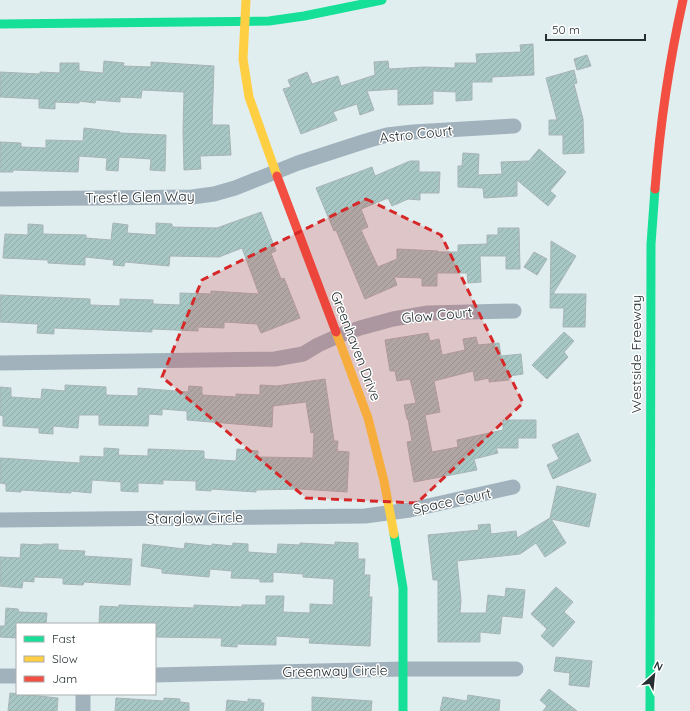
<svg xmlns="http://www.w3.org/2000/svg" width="690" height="711" font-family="Quicksand,sans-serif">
<defs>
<pattern id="building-hatch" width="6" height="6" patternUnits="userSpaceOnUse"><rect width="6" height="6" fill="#a7c7c4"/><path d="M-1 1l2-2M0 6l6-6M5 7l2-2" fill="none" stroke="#90aba9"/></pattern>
</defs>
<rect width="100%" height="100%" fill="#e0eef0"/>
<path fill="url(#building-hatch)" stroke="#a9b4b4" d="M533 44 534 75 492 77V82H472V100L456 101V92L433 91V104L398 105V89L367 91 374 110 360 115 357 104 333 112 337 120 301 134 283 89 291 87 288 80 307 72 312 84 338 76 341 86 375 75 374 62 388 61 389 69 424 67 455 68V63H477L476 54 521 52 520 45Z
M587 55 591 66 577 70 574 59Z
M104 61 124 63 123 66 151 67V62L214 66 212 125H229L231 155 200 156 201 169 184 170 183 131 184 92 142 90 141 98 120 97V102L96 100 95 103 79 101V103L55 102V109L39 108V99L0 97V72L40 74V72L60 73V63H79V71L103 73Z
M574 70 577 83 574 84 583 119 584 153 563 154V135H549V120H557L546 78Z
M84 128 120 132V133L166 135 165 171 150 170 151 159 119 157 118 171 106 170 107 158 79 156 78 172 13 170V172H0V142L21 143V147L46 148V140L83 141Z
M539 149 566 172 550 191 556 196 548 206 517 180V196L484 198 483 188 458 187V166H462L463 153 479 154 478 175 502 174 501 162 529 161Z
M410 161H419V172H440L439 193H420V200L408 199 392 206 388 198 361 209 368 227 361 230 378 267 397 259V249L438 251V252H458V245L487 244V235H498V228H519L520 269H506V256H480L481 282 468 283 467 273H437V286H422V278L394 277 397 285 365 299 336 230 334 231 316 188 372 167 375 176Z
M261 212 276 251 271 253 281 279 284 278 300 318 261 333 257 324 224 322V328L198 327V331L152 329V332L54 328V334L37 333 38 324 0 322V295L90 299V305L120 306V299L153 300V304L180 305V293L211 294V291L259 294 242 248 219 257 170 256 169 266 125 262 124 266 113 265 114 260 85 257V265L48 263V260L3 258 5 234 28 235V224L43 225V234L86 235V238L111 240 113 223 128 225 127 233 156 235V223L172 224V227L217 228Z
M551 241 576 256 553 294H586L585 327H563L564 308H550Z
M534 252 547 259 537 275 524 267Z
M564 332 574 341 564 352 568 357 547 379 532 365Z
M428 333 430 341 439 339 442 355 465 350 463 339 476 337 478 345 499 343 501 356 521 354 523 374 509 376V380L489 382V378L475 381 473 371 434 381 440 412 425 415 432 452 458 447 457 440 503 430V420H536V438H518V448H496L498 453 474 459 477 470 414 482 407 442 412 441 408 419H407L404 405 416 403 410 379 397 381 395 371H390L385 340Z
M325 379 334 441H338L337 451 349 452 347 492 300 489 256 490V492L211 489V491L196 490V481L163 480V484L138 483V492L121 491V482L92 480 91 493 71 491V493L21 490V492L6 491V484L0 483V458L80 463V456L104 457V448L119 449 118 455 148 456V449L204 451V459L236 461 237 449 258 451V457L313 458 314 432 311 433 306 402 273 406 272 427 187 420V411L162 409V415L149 414 148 426 99 425V415H79L78 428 53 426V434L39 433V428L3 426V416L0 415V387L11 388V397L41 399 42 389 65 391V385L106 387V395L138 396V388L188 392 189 386 202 387V395L236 397V394L260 395V385L277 386Z
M578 433 591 461 553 479 547 465 559 459 552 445Z
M557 486 596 494 589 527 551 519 566 543 545 557 536 543 520 554 457 561 461 600 460 613H486L488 595 505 597 506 588 525 590 522 618 502 616 500 634 480 632V642H438V580H433L428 535 479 530 478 525 490 524 491 534 516 531 517 538 550 518Z
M335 542 358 543V559H365L364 575H370L369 597H372L370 646 309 643 310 638 276 636V645L237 644V647L221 646 222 638 155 637V624H99L100 606 119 607V605L194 608V605L242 607V605H266V596H284L283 612 310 613V604L333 605 334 579 303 577V574L273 572V582H260V579L231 578 232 571 210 569 209 577 162 573V569L141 566 143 544 184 549 185 543 212 546V544L232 546 233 543 248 544V552L277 554 278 544 300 545V543L335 545Z
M21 544 43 545V544H58V550L85 551 84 556 132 559 130 585 84 582 83 585 63 584V578L34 577V582L23 581 22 588 0 586V557L20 558Z
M556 587 573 602 564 612 575 622 553 647 541 636 547 629 531 614Z
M6 608 18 609 19 612 47 613 46 624H17V638L0 637V626H5Z
M556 657 592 661 589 687 569 685 570 673 554 671Z
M549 689 577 711H543L547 706 540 700Z
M10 693 58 698 57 711H8Z
M468 695 500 700 499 711H440L443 697 467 701Z
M312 697 372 701 371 711H312Z
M116 698 164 701V698L180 699V702L189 703V711H115Z
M248 699 261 700V703H264L263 711H226L227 700 248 702Z"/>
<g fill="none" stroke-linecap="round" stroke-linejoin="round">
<path stroke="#a2b2bd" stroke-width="15" d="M0 199 192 197 214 194 235 188 298 163 366 141 387 135 413 132 514 126
M0 363 275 359 303 354 318 345 338 336 360 328 393 319 428 313 514 311
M0 520 365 516 410 510 513 487
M155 675 404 669H516
M0 676H17
M83 711V694"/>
<path stroke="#16e098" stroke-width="9" d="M0 24 269 21 304 16 382 0
M394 534 403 588V711
M650 711 651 244 655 189"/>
<path stroke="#ffcf43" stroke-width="9" d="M246 0 243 59 249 97 277 176
M336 332 368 418 384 481 394 534"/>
<path stroke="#f24e42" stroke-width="9" d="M277 176 336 332
M655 189C660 125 669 62 683 0"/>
</g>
<path fill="#d62828" fill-opacity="0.2" stroke="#d62828" stroke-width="3" stroke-dasharray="8 5" stroke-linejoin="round" d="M366 199 441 235 523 403 417 503 306 498 162 377 202 280Z"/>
<g text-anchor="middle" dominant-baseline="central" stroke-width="3" stroke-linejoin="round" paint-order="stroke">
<g font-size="14" fill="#252f31" stroke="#fff">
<text transform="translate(416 134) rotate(-6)">Astro Court</text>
<text transform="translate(140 197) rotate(-1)">Trestle Glen Way</text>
<text transform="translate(437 315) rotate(-5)">Glow Court</text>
<text transform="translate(356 346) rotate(69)">Greenhaven Drive</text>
<text transform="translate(636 354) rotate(-90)">Westside Freeway</text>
<text transform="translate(452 501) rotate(-12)">Space Court</text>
<text transform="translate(195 518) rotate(-1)">Starglow Circle</text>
<text transform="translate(335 671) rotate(-1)">Greenway Circle</text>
</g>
</g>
<rect x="16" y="623" width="140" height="72" fill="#ffffff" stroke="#a8acad"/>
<rect x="24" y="636" width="20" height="6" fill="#16e098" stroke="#a8acad"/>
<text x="52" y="643" font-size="12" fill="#252f31">Fast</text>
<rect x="24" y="656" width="20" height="6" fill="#ffcf43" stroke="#a8acad"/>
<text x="52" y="663" font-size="12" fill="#252f31">Slow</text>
<rect x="24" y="676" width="20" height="6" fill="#f24e42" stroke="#a8acad"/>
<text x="52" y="683" font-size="12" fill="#252f31">Jam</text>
<g transform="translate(654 675) rotate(27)" stroke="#ffffff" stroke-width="3" paint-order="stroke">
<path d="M0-3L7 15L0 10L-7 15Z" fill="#252f31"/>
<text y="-6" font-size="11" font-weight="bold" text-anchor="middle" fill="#252f31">N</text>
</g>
<path d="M546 34v6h99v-6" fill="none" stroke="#252f31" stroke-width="2"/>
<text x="552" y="34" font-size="12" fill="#252f31" stroke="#ffffff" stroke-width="3" paint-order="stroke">50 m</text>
</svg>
